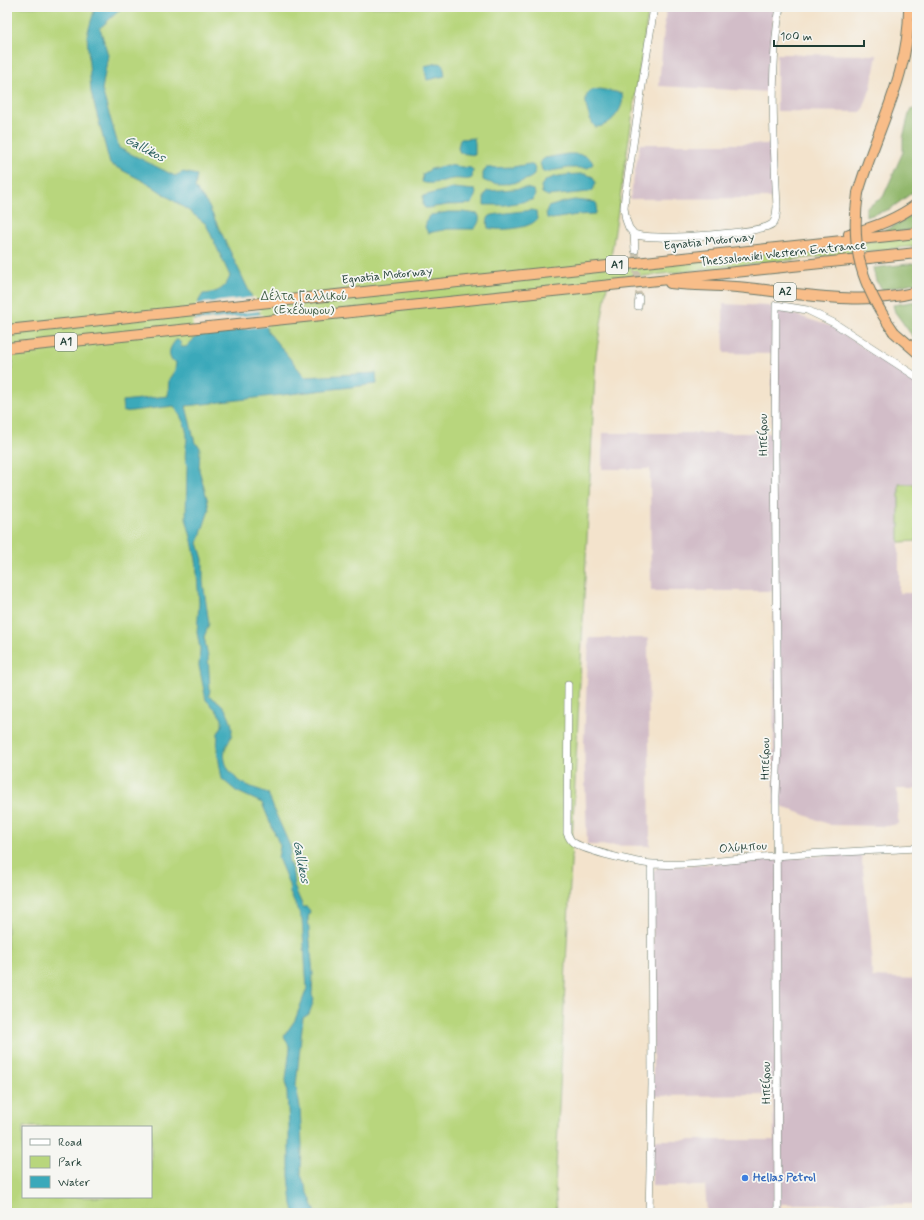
<svg xmlns="http://www.w3.org/2000/svg" width="924" height="1220" font-family="Mynerve,sans-serif">
<rect width="100%" height="100%" fill="#f6f6f2"/>
<filter id="ink" filterUnits="userSpaceOnUse"><feTurbulence type="fractalNoise" baseFrequency=".025" numOctaves="2"/><feDisplacementMap in="SourceGraphic" scale="8" xChannelSelector="R" yChannelSelector="G"/><feConvolveMatrix kernelMatrix="1 2 1 2 8 2 1 2 1" color-interpolation-filters="sRGB"/></filter>
<filter id="wash" filterUnits="userSpaceOnUse"><feTurbulence type="fractalNoise" baseFrequency=".012" numOctaves="4" result="noise"/><feDisplacementMap in="SourceGraphic" scale="16" xChannelSelector="R" yChannelSelector="G"/><feGaussianBlur stdDeviation="0.9" result="paint"/><feColorMatrix in="noise" values="0 0 0 0 0 0 0 0 0 0 0 0 0 0 0 0 0 1.4 0 .05"/><feComposite in="paint" operator="in"/></filter>
<g filter="url(#wash)">
<rect width="100%" height="100%" fill="#f3e3cc"/>
<path fill="#d2bdc8" d="M666 7H773V23L770 92 659 86Z
M777 54 877 55 871 87 862 112 777 111Z
M640 144H773L772 198 630 199Z
M723 304 768 306 833 327 917 383V447H915L916 484H899V593H917V789H897L898 824 887 826 831 825 774 803 773 591H651L650 469H602L603 433H772V354L724 353Z
M589 638H648L650 846 587 845 584 740Z
M861 853 871 938 872 977 917 979V1204H781V1213H707L705 1186H652V1140H774L773 1095 653 1096V873L656 868Z"/>
<path fill="#b8d67d" stroke="#6c8a58" fill-rule="evenodd" d="M7 7H649L609 270 917 236V246L608 280 596 355 555 1188 557 1213H7ZM23 1127H151V1197H23Z
M915 447H917V541L899 542V484H916Z"/>
<path fill="#92b76c" stroke="#587a50" d="M917 108V189L890 209 866 217V208L883 197 903 152V138L910 110Z
M917 212V229L871 236 892 227Z
M917 263V282L883 290 876 281 873 268Z
M917 301V339L913 337 895 312 893 305Z"/>
<path fill="#3ba9ba" stroke="#2d7377" d="M101 7H123L100 28 108 55 102 90 119 148 175 176 183 172 197 175 195 188 208 205 269 333 305 377 376 373 377 384 186 406 195 443 200 447 199 470 207 498 209 510 198 543 203 559V582L209 624 204 637 208 656 210 689 209 696C213 699 219 701 222 705 227 710 233 723 232 730 232 737 229 741 226 747 220 762 232 778 245 784 252 788 261 790 268 793L275 812 290 846 291 852 288 858 293 874 294 886 303 907H307L310 911 308 918 313 974 312 995 314 1000 309 1014 303 1018 296 1086 300 1107 302 1145 301 1175 316 1213H298L294 1211 292 1204 289 1176V1125L286 1079 290 1048 284 1036 295 1020 307 988 302 920 290 893 289 884 278 858 280 846 262 803 236 791 222 779 217 750 218 733 222 726V719L216 710 206 700 199 666 200 649 197 632 199 603 196 560 192 541 186 518 187 465C183 456 187 446 187 436 186 425 180 415 174 406L123 412 122 401 168 396 169 379 175 370 176 362 172 361C167 353 170 347 176 340H178L181 343V347H186L196 337C195 322 193 307 203 294 216 293 225 290 230 276L206 224 189 211 149 184 110 164 91 92 87 35 95 8Z
M438 63 443 64 445 76 427 80 424 66Z
M600 89C608 91 615 91 622 94 626 108 609 128 595 127 590 121 582 101 588 93 591 89 596 90 600 89Z
M474 138 475 143V155L460 153 458 148 460 139Z
M567 154C576 154 590 153 593 164L590 167 587 168H568L545 172 542 170 540 162 545 158Z
M529 164 534 166 535 171 533 176C523 184 494 187 483 180V173L486 168 513 167Z
M447 165 471 168 473 170 472 178C467 181 459 178 453 179 444 180 431 186 422 182L423 174 431 169Z
M579 174H586L593 177 596 183 593 190 589 192 548 196 542 193 541 186C546 175 568 175 579 174Z
M453 188 475 190 476 193 473 202 471 204 448 205 428 208H425L423 206V196Z
M526 188 533 190 535 194 534 198 532 200 505 205H484V196L487 191Z
M574 200 595 202 597 204 596 213 595 214 577 215 552 219 547 218 546 212 548 207 564 202Z
M532 210 536 211 537 219C531 229 499 231 488 228 487 224 487 218 490 216 492 214 525 211 532 210Z
M448 212H463L478 214C481 219 478 225 474 229H448L428 233 425 227 428 217 431 215Z"/>
<path fill="#f3e3cc" d="M255 297 261 311 192 319 196 304Z
M262 314 268 326 194 334 192 321Z"/>
</g>
<g filter="url(#ink)">
<g fill="none" stroke-linecap="round" stroke-linejoin="round">
<path stroke="#c9c2ae" stroke-width="7" stroke-dasharray="7 3.5" stroke-linecap="butt" d="M635 250 639 298"/>
<g stroke="#697769" stroke-width="8">
<path id="minor" d="M634 234C642 237 650 237 658 237 675 238 762 233 772 224 777 220 776 213 777 207 774 142 769 71 780 7
M635 250 634 234 629 228 626 220 624 208 625 197 654 7
M638 306 639 298
M7 362V365
M568 685 567 833C569 837 570 841 574 843 587 851 637 863 653 864 689 866 726 860 762 857 814 853 865 851 917 848
M649 1213 652 1084 651 864
M778 1213 776 796 778 748 775 452 776 305 807 310 834 323 917 377"/>
</g>
<g stroke="#697769" stroke-width="12">
<path id="highway" d="M858 193C876 130 910 75 909 7
M849 234C873 228 897 219 917 204
M670 283C696 286 721 285 747 288 802 294 862 306 917 292
M7 330 917 233
M894 332 917 352
M7 348 917 253"/>
</g>
<use href="#minor" stroke="#fff" stroke-width="7"/>
<use href="#highway" stroke="#f8bd89" stroke-width="10"/>
<g stroke="#697769" stroke-width="12" stroke-linecap="butt">
<path id="highway-bridge" d="M858 193C850 249 862 286 894 332"/>
</g>
<use href="#highway-bridge" stroke="#f8bd89" stroke-width="10"/>
</g>
</g>
<circle fill="#3f7fe0" stroke="#f6f6f2" stroke-width="1.5" cx="745" cy="1178" r="4"/>
<g text-anchor="middle" dominant-baseline="central" stroke-width="3.5" stroke-linejoin="round" paint-order="stroke">
<g fill="#f6f6f2" stroke="#60746d" stroke-width="1">
<rect x="606" y="256" width="22" height="18" rx="3"/>
<rect x="774" y="283" width="22" height="18" rx="3"/>
<rect x="55" y="333" width="22" height="18" rx="3"/>
</g>
<g font-size="11" font-weight="bold" fill="#1f3d34">
<text x="617" y="265">Α1</text>
<text x="785" y="292">Α2</text>
<text x="66" y="342">Α1</text>
</g>
<g font-size="12" fill="#1f3d34" stroke="#f6f6f2">
<text transform="translate(709 242) rotate(-6)">Egnatia Motorway</text>
<text transform="translate(783 254) rotate(-6)">Thessaloniki Western Entrance</text>
<text transform="translate(387 276) rotate(-6)">Egnatia Motorway</text>
<text transform="translate(764 435) rotate(-90)">Ηπείρου</text>
<text transform="translate(766 759) rotate(-89)">Ηπείρου</text>
<text transform="translate(743 848) rotate(-4)">Ολύμπου</text>
<text transform="translate(767 1083) rotate(-90)">Ηπείρου</text>
</g>
<g font-size="12" fill="#3e5c43" stroke="#f6f6f2">
<text x="304" y="297">Δέλτα Γαλλικού<tspan x="304" dy="14">(Εχέδωρου)</tspan></text>
</g>
<g font-size="12" font-weight="bold" fill="#366cbe" stroke="#f6f6f2" text-anchor="start">
<text x="753" y="1178">Hellas Petrol</text>
</g>
<g font-size="13" font-style="italic" fill="#275d5c" stroke="#f6f6f2">
<text transform="translate(145 149) rotate(28)">Gallikos</text>
<text transform="translate(301 862) rotate(79)">Gallikos</text>
</g>
</g>
<rect width="924" height="1220" fill="none" stroke="#f6f6f2" stroke-width="24"/>
<rect x="22" y="1126" width="130" height="72" fill="#f6f6f2" stroke="#a0aca6"/>
<rect x="30" y="1139" width="20" height="6" fill="#ffffff" stroke="#a0aca6"/>
<text x="58" y="1146" font-size="12" fill="#1f3d34">Road</text>
<rect x="30" y="1156" width="20" height="12" fill="#b8d67d" stroke="#a0aca6"/>
<text x="58" y="1166" font-size="12" fill="#1f3d34">Park</text>
<rect x="30" y="1176" width="20" height="12" fill="#3ba9ba" stroke="#a0aca6"/>
<text x="58" y="1186" font-size="12" fill="#1f3d34">Water</text>
<path d="M774 40v6h90v-6" fill="none" stroke="#1f3d34" stroke-width="2"/>
<text x="780" y="40" font-size="12" fill="#1f3d34" stroke="#f6f6f2" stroke-width="3" paint-order="stroke">100 m</text>
</svg>
